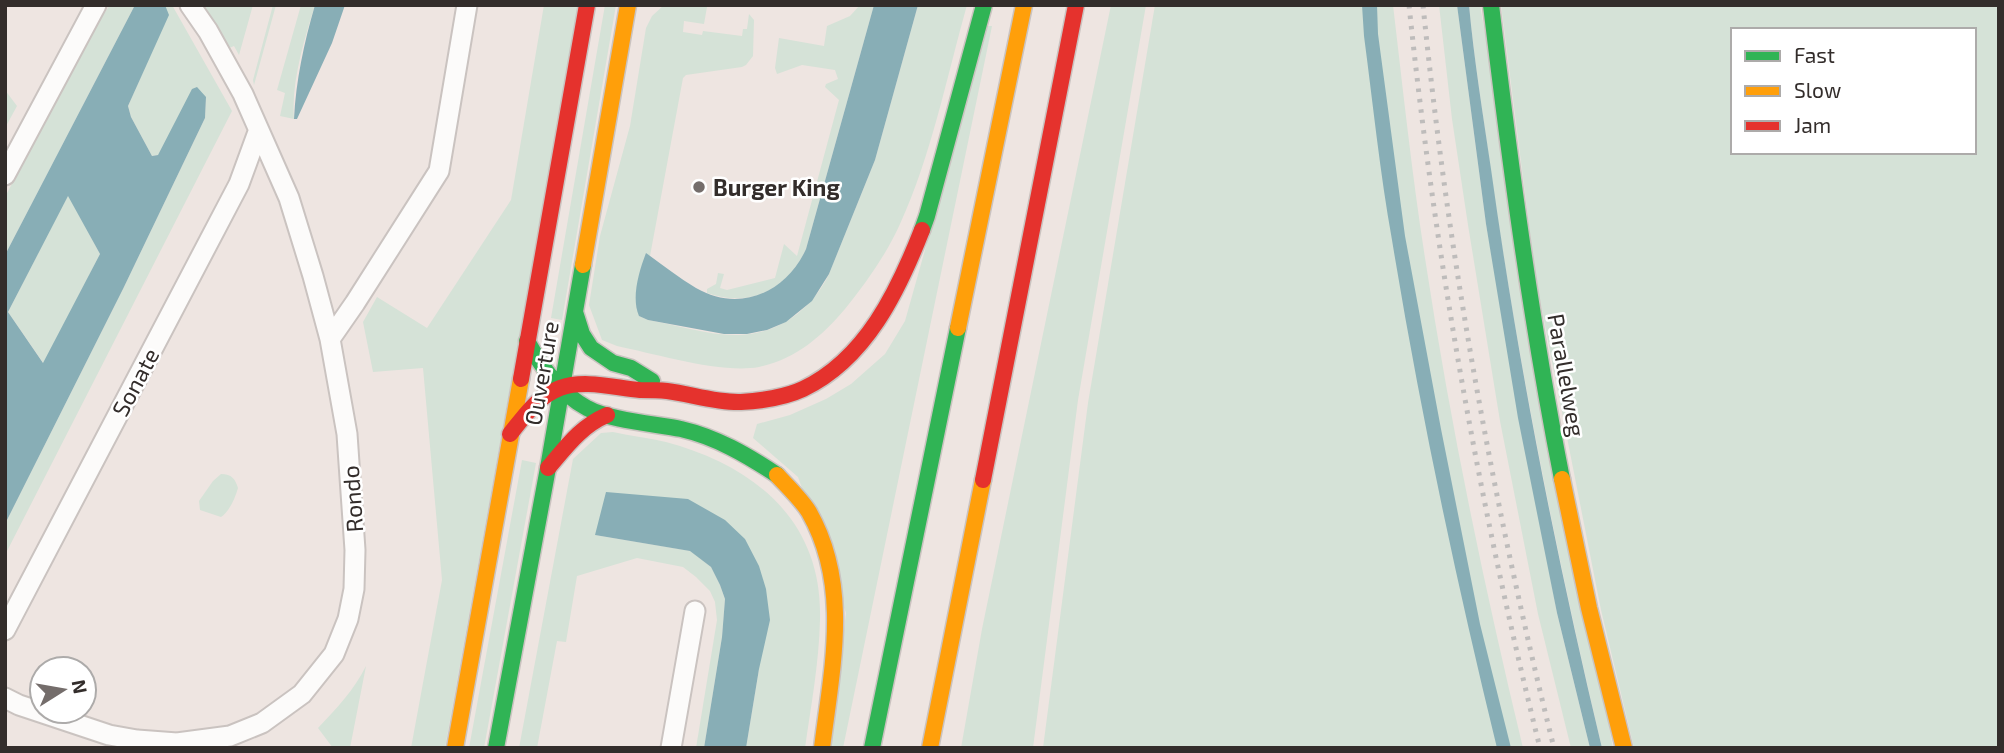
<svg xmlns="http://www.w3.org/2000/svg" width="2004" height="753" font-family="'Exo 2',sans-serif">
<rect width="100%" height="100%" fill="#eee5e1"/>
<path fill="#d5e2d7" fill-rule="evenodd" d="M110 5H135L5 255V197L91 32Z
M165 5H172L232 111 5 555V524L123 289 205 118 206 97 158 155 152 156 131 117 128 106 168 15Z
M204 5H253L239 55 234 46 227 49Z
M273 5H276L254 85 253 80Z
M301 5H315C304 41 291 82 294 119L280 116 285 93 277 90Z
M544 5H579L445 748H411L442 580 423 368 373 372 363 322 377 297 427 328 511 200Z
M605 5H616L562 320 551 318Z
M664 5H697L707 7 704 24 684 21 683 32 702 35 703 31 742 36 743 29H747L749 14 754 20 753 56 746 65 742 67 686 75 683 78 650 256 646 254 639 316 648 320C676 325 711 336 739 335 779 334 812 309 829 274L875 160 918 5H967C947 76 931 157 900 224 886 255 866 283 845 309 821 337 796 359 759 367 722 374 656 354 617 346L602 340 589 305 600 236 630 126 646 28 652 16Z
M860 5H874L806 249C787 290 750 308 707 293V289L716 284 718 273 724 274 720 288 727 290 775 278 784 244 797 256 839 100 825 87 826 84 838 79 835 70 802 65 777 74 775 68 779 38 824 46 827 26 850 16Z
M1111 5H1146L1078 400 1033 748H961L982 629Z
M1155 5H1393C1403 90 1412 174 1425 258 1450 423 1484 586 1523 748H1043L1088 403Z
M1439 5H1457L1486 224 1557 613 1590 748H1571L1538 614 1500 421 1468 225 1452 119Z
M1469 5H1480L1613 748H1602C1557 558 1519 367 1491 174 1484 118 1474 62 1469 5Z
M1501 5H1999V748H1634L1601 610 1536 280ZM1733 30H1974V152H1733Z
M988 26H992L843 748H829L846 613 798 477 753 438 757 424 790 415 826 399 851 384 885 354 905 321Z
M5 90 17 106 5 128Z
M68 195 100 254 44 364 8 312Z
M613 432C631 436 649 438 666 442 755 466 823 521 820 620 819 663 811 706 805 748H746L759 669 745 539 595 535 691 551 711 567 720 585 725 599 722 637 704 748H696L717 620 715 602 710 591 696 577 683 567 637 558 577 576 566 642 557 641 537 748H519L573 459 601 433Z
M522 460 536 463 484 748H469Z
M221 474C232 474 235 479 238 488 235 498 230 511 221 517L200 510 199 501 213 481Z
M366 666 350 748H333L318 728C337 708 354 690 366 666Z"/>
<path fill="#88aeb6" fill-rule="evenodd" d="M135 5H165L169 15 128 106 131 117 152 156 158 155 192 89 197 87 206 97 205 118 123 289 5 524V255ZM68 196 100 254 43 363 8 312Z
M315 5H345L332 43 297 119H294C296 80 304 43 315 5Z
M874 5H918L875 160 829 274 812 301 786 322 767 330 747 334H724L648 320 639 316C631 298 639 271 646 253 663 265 679 278 696 288 739 313 786 293 806 249Z
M1362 5H1377L1378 34 1405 236 1441 429 1480 624 1511 748H1497C1456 580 1420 411 1392 240 1380 173 1373 104 1364 36Z
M1457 5H1469C1474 60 1483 114 1491 169 1518 364 1556 556 1602 748H1590L1557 613 1518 418 1486 224Z
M606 492 688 499 725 520 745 539 759 566 766 589 770 620 759 669 746 748H704L722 637 725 599 720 585 711 567 690 551 595 535Z"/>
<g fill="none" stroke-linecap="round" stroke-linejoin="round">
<g stroke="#cac3c0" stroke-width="23">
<path id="street" d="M5 175 96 5
M330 339 355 303 439 171 467 5
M5 630 239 184 258 132
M5 698 19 705 109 735 137 740 177 743 230 736 262 723 302 694 334 654 348 619 354 589 355 550 347 434 330 339 313 276 289 198 243 94 208 31 190 5
M671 748 695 611"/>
</g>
<g stroke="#cac3c0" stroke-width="19">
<path id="fast" d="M1491 5C1510 164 1531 322 1562 479
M922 230 927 216 984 5
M575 312 582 334 591 348 613 363 631 368 652 381
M527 341C542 367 559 393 587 408 608 420 656 424 681 429 716 437 747 455 777 475
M496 748 548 468 583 265
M872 748 958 328"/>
</g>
<g stroke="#cac3c0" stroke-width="19">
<path id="slow" d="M583 265 628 5
M958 328 1024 5
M777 475C787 486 801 499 809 512 851 586 832 668 822 748
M1562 479 1589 608 1624 748
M455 748 521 379
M930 748 983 480"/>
</g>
<g stroke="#cac3c0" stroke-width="19">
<path id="jam" d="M521 379 587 5
M510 434C525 415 537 397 560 388 585 379 615 388 640 390 649 390 658 390 667 391 691 394 716 403 741 402 760 401 786 397 803 389 866 359 898 291 922 230
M548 468C566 447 581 426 607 415
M983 480 1076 5"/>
</g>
<use href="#street" stroke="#fcfbfa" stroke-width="19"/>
<use href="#fast" stroke="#30b455" stroke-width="16"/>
<use href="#slow" stroke="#ff9f0a" stroke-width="16"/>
<use href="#jam" stroke="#e5322d" stroke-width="16"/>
<path stroke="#bebcbb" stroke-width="5" stroke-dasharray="3.5 7" stroke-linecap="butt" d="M1409 5C1435 255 1479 504 1540 748
M1423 5C1448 255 1493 504 1554 748"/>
</g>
<circle fill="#746d6b" stroke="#fff" stroke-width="2.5" cx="699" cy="187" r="7"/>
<g text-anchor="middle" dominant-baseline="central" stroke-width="5" stroke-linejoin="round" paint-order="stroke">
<g font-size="23" font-weight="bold" fill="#332d2b" stroke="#fff" text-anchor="start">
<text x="713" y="187">Burger King</text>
</g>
<g font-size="23" fill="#332d2b" stroke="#fff">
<text transform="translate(541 373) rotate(-80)">Ouverture</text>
<text transform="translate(1567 375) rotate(80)">Parallelweg</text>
<text transform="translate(135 382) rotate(-62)">Sonate</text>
<text transform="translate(352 499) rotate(-94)">Rondo</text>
</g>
</g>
<rect width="2004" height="753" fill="none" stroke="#332d2b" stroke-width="14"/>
<rect x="1731" y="28" width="245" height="126" fill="#ffffff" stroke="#adabaa" stroke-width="2"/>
<rect x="1745" y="51" width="35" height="10" fill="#30b455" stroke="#adabaa" stroke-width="2"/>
<text x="1794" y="63" font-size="21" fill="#332d2b">Fast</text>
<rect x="1745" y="86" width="35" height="10" fill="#ff9f0a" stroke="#adabaa" stroke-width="2"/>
<text x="1794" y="98" font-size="21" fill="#332d2b">Slow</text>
<rect x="1745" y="121" width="35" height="10" fill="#e5322d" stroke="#adabaa" stroke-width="2"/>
<text x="1794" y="133" font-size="21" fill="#332d2b">Jam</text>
<g transform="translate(63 690) rotate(79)"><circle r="33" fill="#ffffff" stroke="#adabaa" stroke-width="2"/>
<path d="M0-5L12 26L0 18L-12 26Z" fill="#746d6b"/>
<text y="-10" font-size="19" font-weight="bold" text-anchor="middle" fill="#332d2b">N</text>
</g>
</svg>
